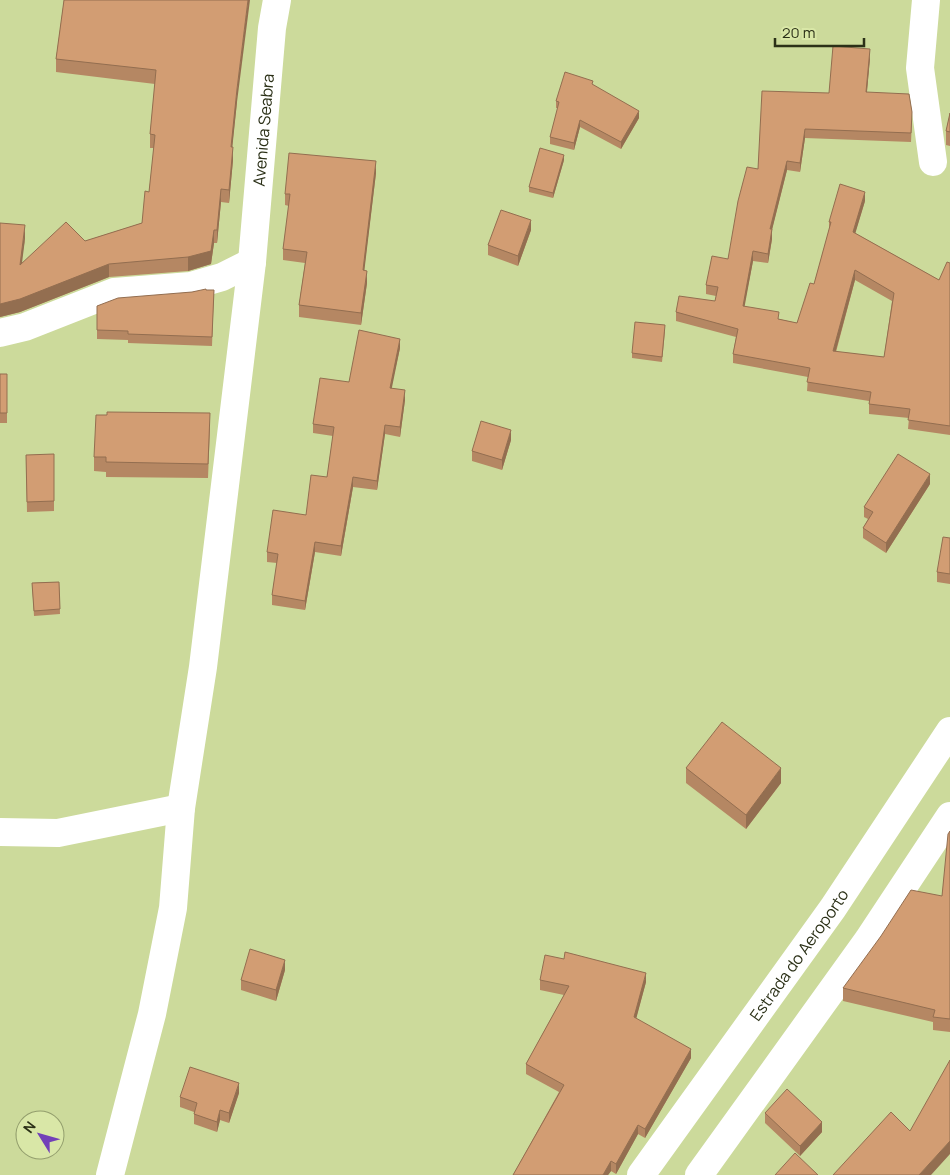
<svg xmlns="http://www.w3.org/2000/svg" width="950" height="1175" font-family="Manrope,sans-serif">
<rect width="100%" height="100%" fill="#ccda9b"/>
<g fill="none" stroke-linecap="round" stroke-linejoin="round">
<g stroke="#fff" stroke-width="28">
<path d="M926 0 920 68 933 162"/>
<path d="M0 333 25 327 114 292 191 286 222 277 252 262"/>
<path d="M0 832 58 833 181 808"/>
<path id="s1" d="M110 1175 152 1014 173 908 181 808 203 667 252 262 272 28 277 0"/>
</g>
<g stroke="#fff" stroke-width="28">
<path id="s2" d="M641 1175 833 908 950 731"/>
<path d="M699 1175 868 940 950 816"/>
</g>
</g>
<path fill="#b58763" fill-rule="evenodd" d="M64 0 237 102 232 147 233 160 229 203 221 202 217 243H214L211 264 188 271 109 277 20 312 0 317 25 239 21 263 85 241 142 223 149 192 154 148H150V134L155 84 56 72V59Z
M870 58 867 92 912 121 911 142 805 138 800 172 787 170 772 229V239L768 263 753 261 744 306 779 319 797 323 814 284 829 230V222L865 201 855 233 939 280 950 263V435L908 429 909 418 869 414V401L807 391 808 377 733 363V354L736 337 676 321V312L715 301 716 296 706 294V285L728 259 758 169 829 93ZM855 280 892 301 884 357 836 352Z
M593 85 639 118 621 149 580 127 574 150 550 144V137L558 108H556V101Z
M950 113V146L946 145V131Z
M564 160 553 198 529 192V187Z
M376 173 364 270 367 283 361 325 299 317V305L305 263 283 260V249L289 206 285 205V194Z
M531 230 518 266 488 255V245Z
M206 290H214L212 346 128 343V340L97 339V306Z
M665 331 662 362 632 358V353Z
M400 348 391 388 405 400 400 437 385 434 377 490 353 487 341 556 315 552 305 610 272 605V595L277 563 267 562V552L306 515 327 477 333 436 313 433V424L349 382Z
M0 374H7V423H0Z
M210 428 208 478 106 477V472L94 471V457Z
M511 440 502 470 472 461V451Z
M26 455 54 501V511L27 512Z
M930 484 886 553 863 538V528L868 519 864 517V507Z
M950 538V584L937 582V572Z
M59 582 60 614 34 616 32 583Z
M686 768 781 783 746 829 686 783Z
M950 831V1032L933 1030V1022L843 1001V988L942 896Z
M285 970 276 1001 241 990V980Z
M540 980 646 982 636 1018 691 1058 645 1138 638 1134 616 1174 611 1171 608 1175H513L559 1092 526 1074V1064L564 995 540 990Z
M239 1093 229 1123 220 1120 217 1132 194 1124V1112L180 1107V1097Z
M765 1113 822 1132 800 1156 765 1123Z"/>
<path fill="#936e50" d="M248 0H250L237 102 231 160V147L237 89Z
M870 49V58L866 101V92Z
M639 111V118L621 149V142Z
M580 120V127L574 150V143Z
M805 129V138L800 172V163Z
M233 147V160L229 203V190Z
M564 155V160L553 198V193Z
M376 161V173L363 282V270Z
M787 161V170L770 238V229Z
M221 189V202L217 243V230Z
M865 192V201L853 241V232Z
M531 220V230L518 266V256Z
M25 225V239L20 279V265Z
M772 229V239L768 263V254Z
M214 230V243L211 264 188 271V257Z
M753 251V261L743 315V306Z
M109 264V277L20 312 0 317V304Z
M855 270V280L833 361V351Z
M367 271V283L361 325V313Z
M400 339V348L390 397V388Z
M405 390V400L400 437V427Z
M385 425V434L377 490V481Z
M511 430V440L502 470V460Z
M930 474V484L886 553V543Z
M353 477V487L341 556V546Z
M315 542V552L305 610V601Z
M781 768V783L746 829V815Z
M285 960V970L276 1001V990Z
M646 973V982L634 1027V1017Z
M691 1049V1058L645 1138V1129Z
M239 1083V1093L229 1123V1113Z
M220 1110V1120L217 1132V1122Z
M822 1122V1132L800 1156V1146Z
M638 1125V1134L616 1174V1164Z
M950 1141V1154L931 1175H919Z
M611 1161V1171L608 1175H603Z"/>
<path fill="#d29d73" stroke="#936e50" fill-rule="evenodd" d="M64 0H248L237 89 231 147H233L229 190 221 189 217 230H214L211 251 188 257 109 264 20 299 0 304V223L25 225 20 265 66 222 85 241 142 223 145 191 149 192 155 135 150 134 156 70 56 59Z
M833 46 870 49 866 92 909 94 912 112 911 133 805 129 800 163 787 161 770 229H772L768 254 753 251 743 306 779 312 778 319 797 323 810 283 814 284 831 222H829L840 184 865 192 853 232 939 280 947 262 950 263V426L908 420 910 409 869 404 871 392 807 382 810 368 733 354 738 329 676 312 679 296 715 301 718 287 706 285 712 256 728 259 738 201 747 167 758 169 762 91 829 93ZM855 270 894 293 884 357 833 351Z
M565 72 593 81 592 84 639 111 621 142 580 120 574 143 550 137 559 102 556 101Z
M950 113V132L946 131Z
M540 148 564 155 553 193 529 187Z
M289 153 376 161 363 270 367 271 361 313 299 305 307 252 283 249 290 194H285Z
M501 210 531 220 518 256 488 245Z
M206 289V290H214L212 337 128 334V331L97 330V306L118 298 192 292Z
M635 322 665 325 662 357 632 353Z
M359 330 400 339 390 388 405 390 400 427 385 425 377 481 353 477 341 546 315 542 305 601 272 595 278 554 267 552 273 510 306 515 311 475 327 477 334 427 313 424 320 378 349 382Z
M0 374H7V413H0Z
M107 412 210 413 208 464 106 462V457H94L96 415H107Z
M481 421 511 430 502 460 472 451Z
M54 454V501L27 502 26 455Z
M898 454 930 474 886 543 863 528 873 512 864 507Z
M943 537 950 538V574L937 572Z
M59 582 60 609 34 611 32 583Z
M722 722 781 768 746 815 686 768Z
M950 831V1019L933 1017 935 1010 843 988 881 936 911 890 942 896 948 834Z
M250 949 285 960 276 990 241 980Z
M565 952 646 973 634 1017 691 1049 645 1129 638 1125 616 1164 611 1161 603 1175H513L564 1085 526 1064 569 986 540 980 545 955 564 959Z
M950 1060V1141L919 1175H833L891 1112 910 1131Z
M190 1067 239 1083 229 1113 220 1110 217 1122 194 1114 197 1103 180 1097Z
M787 1089 822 1122 800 1146 765 1113Z
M795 1153 818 1175H775Z"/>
<g text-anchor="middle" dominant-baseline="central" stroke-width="4" stroke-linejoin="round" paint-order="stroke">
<g font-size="16" fill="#2b3017" stroke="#d9e7a7">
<text stroke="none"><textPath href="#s1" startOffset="1058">Avenida Seabra</textPath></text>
<text stroke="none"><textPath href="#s2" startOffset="271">Estrada do Aeroporto</textPath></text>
</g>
</g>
<g transform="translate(40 1135) rotate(307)"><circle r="24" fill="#d9e7a7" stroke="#939e6d"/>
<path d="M0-4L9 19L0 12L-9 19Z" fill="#7240b8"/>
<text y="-8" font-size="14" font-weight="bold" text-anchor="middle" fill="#2b3017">N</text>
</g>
<path d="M775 38v8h89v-8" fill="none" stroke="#2b3017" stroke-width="2.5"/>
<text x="782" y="38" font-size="15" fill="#2b3017" stroke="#d9e7a7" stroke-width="4" paint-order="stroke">20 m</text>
</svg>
